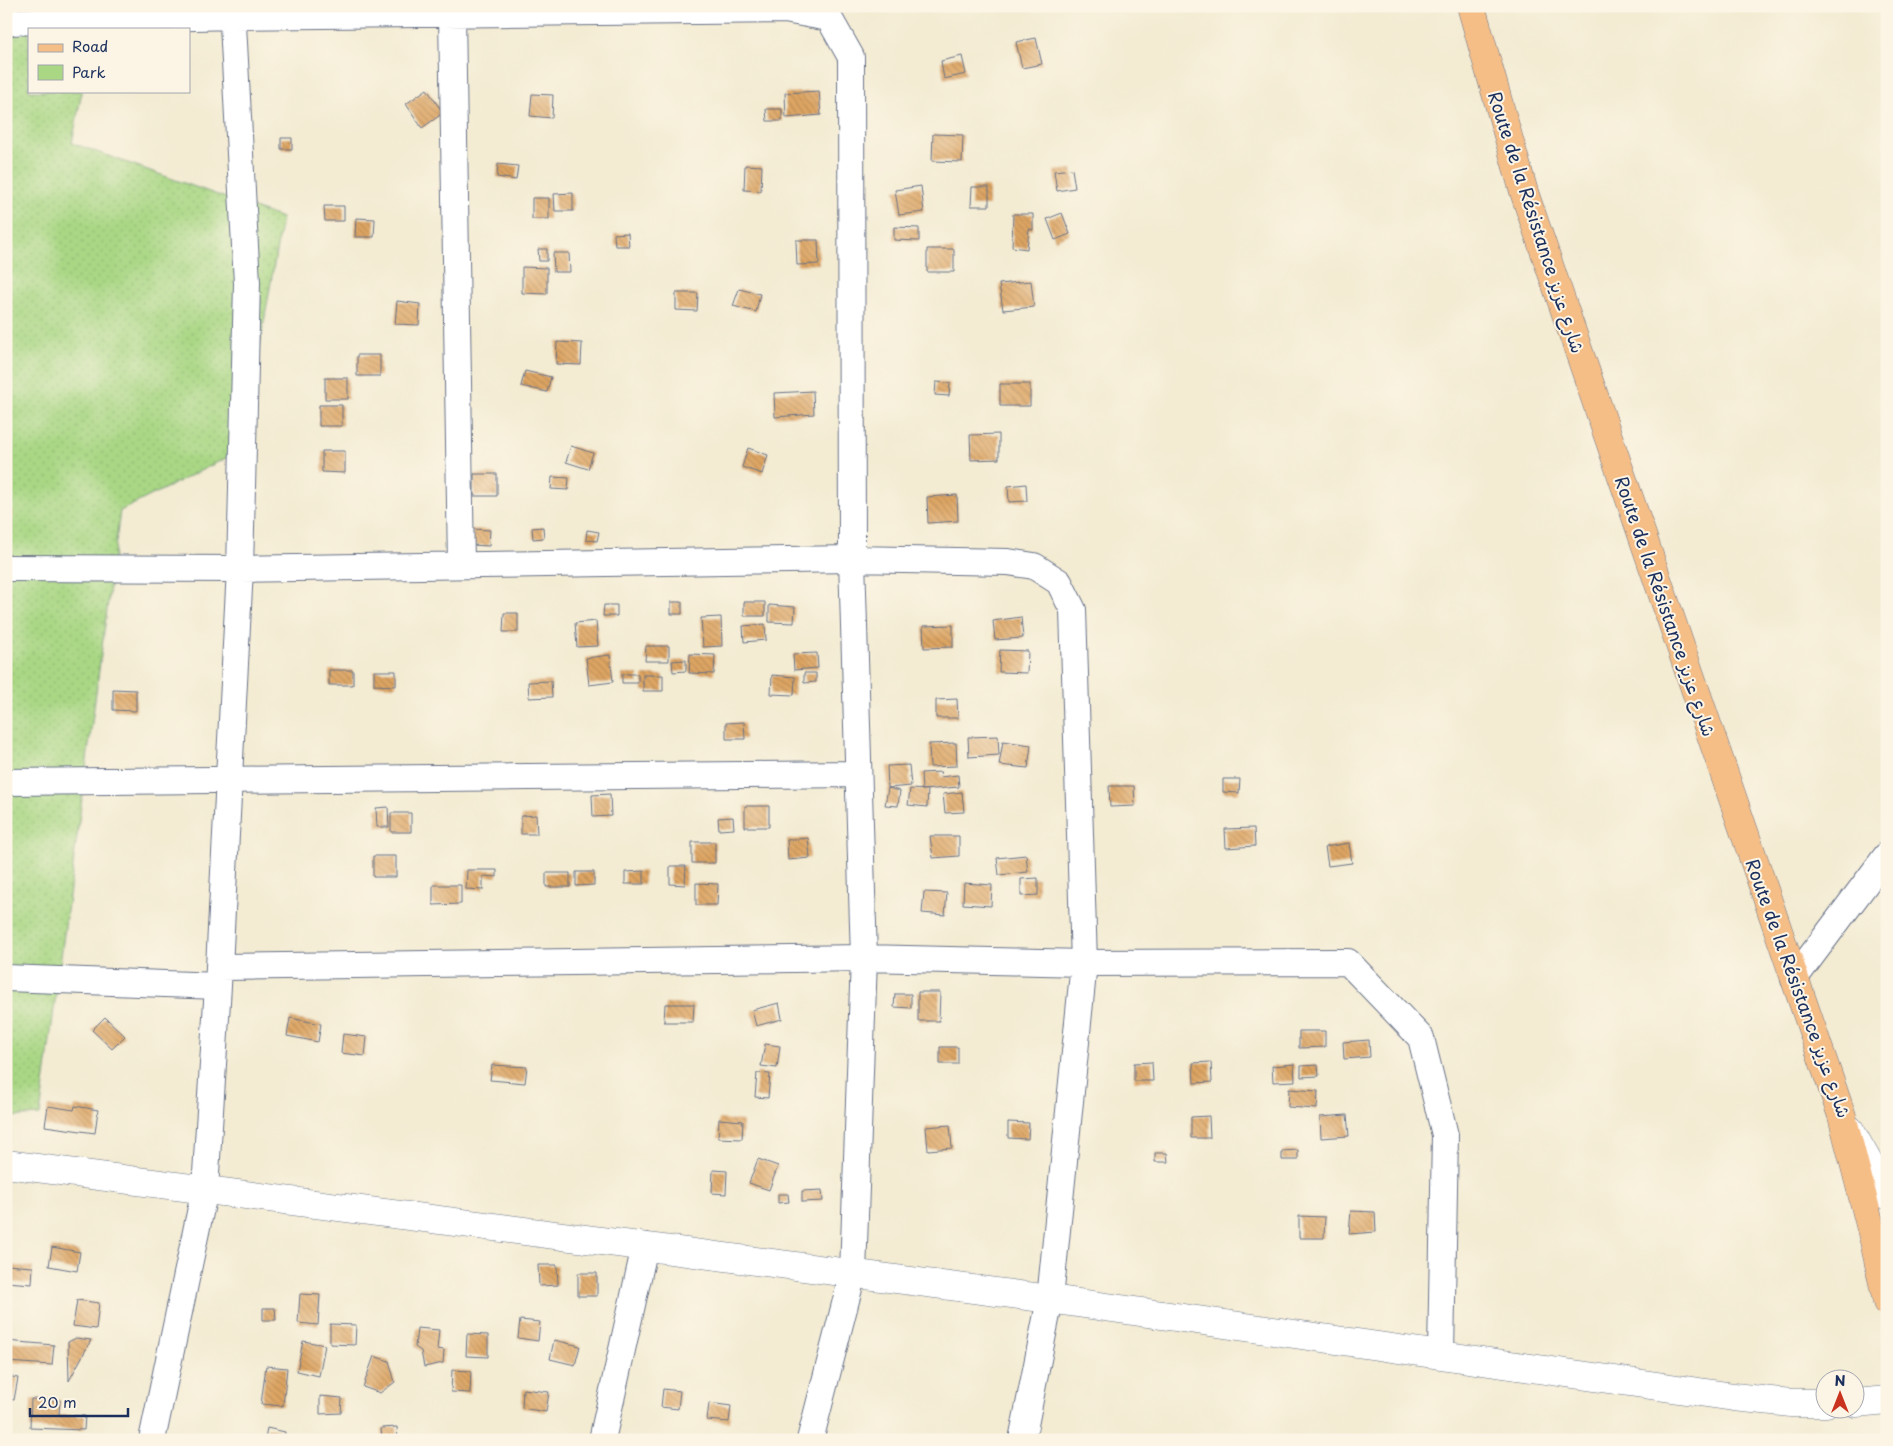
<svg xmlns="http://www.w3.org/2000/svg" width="1893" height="1446" font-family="'Playpen Sans','Playpen Sans Arabic',sans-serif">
<defs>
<pattern id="green-dots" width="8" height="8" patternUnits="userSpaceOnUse" patternTransform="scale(1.25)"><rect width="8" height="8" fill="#a9d784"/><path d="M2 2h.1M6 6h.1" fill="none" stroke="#91b974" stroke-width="1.8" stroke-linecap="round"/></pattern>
<pattern id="building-back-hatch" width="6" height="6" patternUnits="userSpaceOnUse" patternTransform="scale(1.25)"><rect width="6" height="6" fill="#dfa663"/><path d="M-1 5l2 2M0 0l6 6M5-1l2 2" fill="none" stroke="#b48855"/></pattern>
</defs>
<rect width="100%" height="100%" fill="#fcf5e5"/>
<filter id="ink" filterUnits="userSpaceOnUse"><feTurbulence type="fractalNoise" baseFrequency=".02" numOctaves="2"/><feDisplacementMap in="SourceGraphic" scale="10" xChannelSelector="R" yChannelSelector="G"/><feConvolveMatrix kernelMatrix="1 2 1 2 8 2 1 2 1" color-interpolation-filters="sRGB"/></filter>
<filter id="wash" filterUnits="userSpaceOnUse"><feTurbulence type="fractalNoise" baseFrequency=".0096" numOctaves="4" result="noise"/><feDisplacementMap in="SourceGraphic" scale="20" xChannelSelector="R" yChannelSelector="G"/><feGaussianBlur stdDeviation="1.12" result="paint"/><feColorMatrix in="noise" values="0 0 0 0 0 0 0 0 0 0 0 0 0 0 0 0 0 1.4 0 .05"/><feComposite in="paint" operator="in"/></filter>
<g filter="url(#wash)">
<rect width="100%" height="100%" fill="#f3ebd2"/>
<path fill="url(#green-dots)" stroke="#628371" d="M6 6H98L94 29H29V91H82L72 143 282 218 242 450 120 511 40 1115 6 1117Z"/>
<g id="blocks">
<path fill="url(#building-back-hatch)" d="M1036 38 1042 64 1022 68 1016 42Z
M962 56 966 74 944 79 941 61Z
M427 89 443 113 422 128 406 104Z
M819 91 821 115 786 118 785 93Z
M532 94 553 95 552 118 530 116Z
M766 109H782V121H767Z
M933 134 963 135 962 162 932 161Z
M281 138H292V149H281Z
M498 164 518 166 516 180 497 177Z
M745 165 762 166 761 191 744 190Z
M1072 169 1075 188 1057 191 1054 171Z
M921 186 924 212 899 215 895 190Z
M972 187H989V206H971Z
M573 193V211H555L554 194Z
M532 198H549V219H532Z
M324 206H344V221H325Z
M1062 213 1070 234 1055 240 1047 219Z
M1013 214H1033V230L1029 229 1027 249 1012 247Z
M356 218 375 219 374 237H355Z
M894 227 919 228V241L894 240Z
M628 233 629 246H615L614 234Z
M796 240H818L819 264 797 265Z
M538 249H547V261H539Z
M927 249H954V272H927Z
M553 253H569L570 272H554Z
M522 267 547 268V294L522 293Z
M1031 281 1034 307 1003 310 999 284Z
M739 289 760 294 756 312 733 306Z
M676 293H698L697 311 676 310Z
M397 301 420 304 419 325 395 324Z
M557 342 582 343 581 365 556 364Z
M357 355H380V376H357Z
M525 371 551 377 547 392 521 386Z
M325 378H348V399H325Z
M936 382 950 383 949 396 935 395Z
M1000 384H1030V406H1000Z
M813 391 814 414 775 417 774 393Z
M319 405H342V426H319Z
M999 434V459L971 460 970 435Z
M571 446 593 453 588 469 566 462Z
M748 448 768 455 762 474 742 467Z
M322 451H345V473L322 472Z
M474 474H497V496H474Z
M552 477 569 478 568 490 551 489Z
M1026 484 1027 501 1009 502 1008 486Z
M957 495 958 521 928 523 927 497Z
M6 510H12V531H6Z
M543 527 544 538 533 539 532 528Z
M472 529 490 530 489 546 471 545Z
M587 530 599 532 597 541 586 540Z
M671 602H682V614H671Z
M744 602H765V616H744Z
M604 605H617V616H603Z
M769 605 795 607 794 623 769 622Z
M504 613H518V632H503Z
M721 617 722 646 703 647 701 618Z
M1021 617 1023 638 995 640 993 621Z
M596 621 598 646 577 647 575 623Z
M765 624 766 640 744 642 743 626Z
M953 625V647L924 648 923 626Z
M646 646H669V661H645Z
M1000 650 1028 651 1027 673 999 672Z
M817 653 818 668 794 670 793 654Z
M690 654 715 655 714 674 689 673Z
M610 655 613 682 589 685 586 658Z
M686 660V671L673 672 672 661Z
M329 670H353V685H329Z
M374 671H396V686L374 685Z
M804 673H816V682L804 683Z
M622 674H638V683H622Z
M643 675H663V691H643Z
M772 675 795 677 794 695 771 694Z
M551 681 552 697 529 698 528 682Z
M113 689 136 690V711L113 710Z
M957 699 958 718H936V700Z
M744 722 745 739H726V723Z
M998 736 999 755 969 757 968 737Z
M1003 741 1031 745 1028 768 999 765Z
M956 743 957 766 930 767 929 744Z
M909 765 911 786 888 788 887 766Z
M941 772 940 777 958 775 959 787 922 790 921 773Z
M1223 779H1240L1239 793 1223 792Z
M1109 786H1134L1135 806 1110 807Z
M888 788 900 791 898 806 885 805Z
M910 789 928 790 927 807 908 805Z
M962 792 964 812 945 813 943 794Z
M610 794 611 816 593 817 592 795Z
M745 806H769V827H745Z
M388 807 389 827H377L376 808Z
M391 813H411V832H391Z
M536 815 537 834H521V816Z
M733 817 734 829 719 830 718 818Z
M1254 828 1255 846 1226 848 1225 829Z
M930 836H959V856L933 858Z
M808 838 810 858 788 860 787 840Z
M692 842H715V863H692Z
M1349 843 1352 863 1328 866 1325 847Z
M1026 855 1028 872 999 875 997 858Z
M373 856H396V877H373Z
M670 866H686L685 885 670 884Z
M467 870H497V877L483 876V890L466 889Z
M644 871V884H625V872Z
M576 872H594V885L576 886Z
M546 873H570V887H546Z
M1038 878V895L1021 896V879Z
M696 883 718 884 717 905H696Z
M964 883 992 885 991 906 963 904Z
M433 885H461V904L433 905Z
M924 892 947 893 945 915 922 913Z
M918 992H940L939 1021H918Z
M895 994H911V1008L894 1007Z
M779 1003 782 1019 756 1026 752 1010Z
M665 1004H694L693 1022H664Z
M105 1017 125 1036 112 1049 92 1030Z
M290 1018 321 1024 318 1042 287 1036Z
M1299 1031H1325V1047L1299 1048Z
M343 1034 367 1037 365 1056 341 1053Z
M1369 1040 1370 1057 1344 1059 1343 1042Z
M765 1044 780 1046 777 1068 761 1066Z
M940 1047H958V1064H940Z
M1152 1062 1153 1081H1134V1063Z
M1211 1062 1212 1082 1194 1083 1193 1063Z
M1294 1064 1295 1081 1273 1082 1272 1066Z
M492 1065 527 1067 525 1083 490 1080Z
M1318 1065 1319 1076 1301 1077V1066Z
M757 1073 770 1074 768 1098 755 1097Z
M1289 1089 1318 1091 1317 1109 1288 1107Z
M48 1106 74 1110 75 1106 98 1110 95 1133 45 1126Z
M1347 1115 1349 1136 1321 1138 1320 1117Z
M1209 1116 1210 1138H1191V1117Z
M719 1119 743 1121 742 1139 718 1138Z
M1008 1122 1029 1123 1028 1139 1008 1138Z
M950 1125 952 1148 928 1150 926 1127Z
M1298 1150V1160H1282V1151Z
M1155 1153H1167L1168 1162H1155Z
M758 1159 778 1166 769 1190 749 1183Z
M713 1170 727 1171 726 1194 712 1193Z
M822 1190 823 1201 802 1202V1191Z
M778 1194H788L789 1202 778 1203Z
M1351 1211 1375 1212 1376 1232 1349 1234Z
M1299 1216 1325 1217 1324 1238H1299Z
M52 1247 80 1252 77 1271 49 1266Z
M6 1265 33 1267 32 1284 6 1282Z
M538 1265H557L558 1285 539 1286Z
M578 1273H597V1296H578Z
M300 1294 320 1295 318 1325 298 1323Z
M77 1300 99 1303 96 1329 73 1326Z
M263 1308H275L276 1320H263Z
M520 1320 540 1322 538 1341 518 1338Z
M330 1324 356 1325 355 1345 330 1344Z
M417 1328 439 1330 437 1349 444 1350 443 1363 424 1367 421 1351 415 1347Z
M467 1334 488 1335V1357L466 1356Z
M76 1338 91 1340 69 1381 68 1342Z
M554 1340 580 1346 575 1365 550 1359Z
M6 1341 54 1345 52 1365 6 1362Z
M303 1341 325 1345 319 1376 297 1371Z
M374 1356 389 1361 395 1382 380 1393 363 1387Z
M266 1366 287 1368 283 1406 261 1404Z
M452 1370 471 1371 470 1393 451 1392Z
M6 1376 18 1378 14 1400 6 1399Z
M523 1389 549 1392 546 1412 522 1408Z
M663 1389 680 1391 678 1409 661 1407Z
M320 1396 342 1398 341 1413 320 1414Z
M31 1399 60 1400 59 1415 85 1416 84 1430 30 1428Z
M709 1403 731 1406 729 1422 707 1420Z
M397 1427 398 1440H382L381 1428Z
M267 1428 285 1432 284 1440H265Z"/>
</g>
</g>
<g filter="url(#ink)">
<use href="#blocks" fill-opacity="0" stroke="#677187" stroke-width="1"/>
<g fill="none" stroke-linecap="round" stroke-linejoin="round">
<g stroke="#677187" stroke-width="28">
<path id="minor" d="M452 14 461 565
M6 22 233 16 785 10 829 18 851 57 852 559 864 958 853 1273 810 1440
M6 568 240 569 852 559 1008 562 1034 566 1059 582 1073 610 1084 963 1050 1299 1022 1440
M6 782 858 774
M219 967 864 958 1084 963 1348 962 1421 1038 1445 1135 1441 1355
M6 978 218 986
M1794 979 1887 855
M152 1440 205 1189 218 986 240 569 247 283 232 6
M602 1440 645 1246"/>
</g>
<g stroke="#677187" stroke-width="29">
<path id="tertiary" d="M1850 1130 1887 1195
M6 1164 1050 1299 1734 1397 1791 1403H1826
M1856 1403 1887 1400"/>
</g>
<g stroke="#677187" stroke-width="29">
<path id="primary" d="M1471 6 1524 192 1842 1116 1874 1241 1887 1302"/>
</g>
<use href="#minor" stroke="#fff" stroke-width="26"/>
<use href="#tertiary" stroke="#fff" stroke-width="28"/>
<use href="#primary" stroke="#f6be87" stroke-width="28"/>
</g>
</g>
<g text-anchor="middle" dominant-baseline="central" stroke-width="4" stroke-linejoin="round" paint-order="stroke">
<g font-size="18" fill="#1b2f5e" stroke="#fcf5e5">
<text transform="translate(1537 222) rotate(72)">Route de la Résistance شارع عزيز</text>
<text transform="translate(1666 606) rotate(71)">Route de la Résistance شارع عزيز</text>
<text transform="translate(1799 988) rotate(70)">Route de la Résistance شارع عزيز</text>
</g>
</g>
<rect width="1893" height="1446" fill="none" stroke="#fcf5e5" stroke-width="25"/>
<rect x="28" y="28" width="162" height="65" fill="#fcf5e5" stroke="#a2a6af"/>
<rect x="38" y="44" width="25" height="8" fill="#f6be87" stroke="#a2a6af"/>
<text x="72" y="52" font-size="15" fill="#1b2f5e">Road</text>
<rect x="38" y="65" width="25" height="15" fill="#a9d784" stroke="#a2a6af"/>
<text x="72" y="78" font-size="15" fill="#1b2f5e">Park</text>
<g transform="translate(1840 1394)"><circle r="24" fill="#fcf5e5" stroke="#a2a6af"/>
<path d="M0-4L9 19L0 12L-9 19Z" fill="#c8321e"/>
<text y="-8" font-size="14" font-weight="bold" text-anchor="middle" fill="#1b2f5e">N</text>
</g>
<path d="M30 1408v8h98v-8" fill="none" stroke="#1b2f5e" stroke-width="2.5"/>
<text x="38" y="1408" font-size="15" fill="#1b2f5e" stroke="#fcf5e5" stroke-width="4" paint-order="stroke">20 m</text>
</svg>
